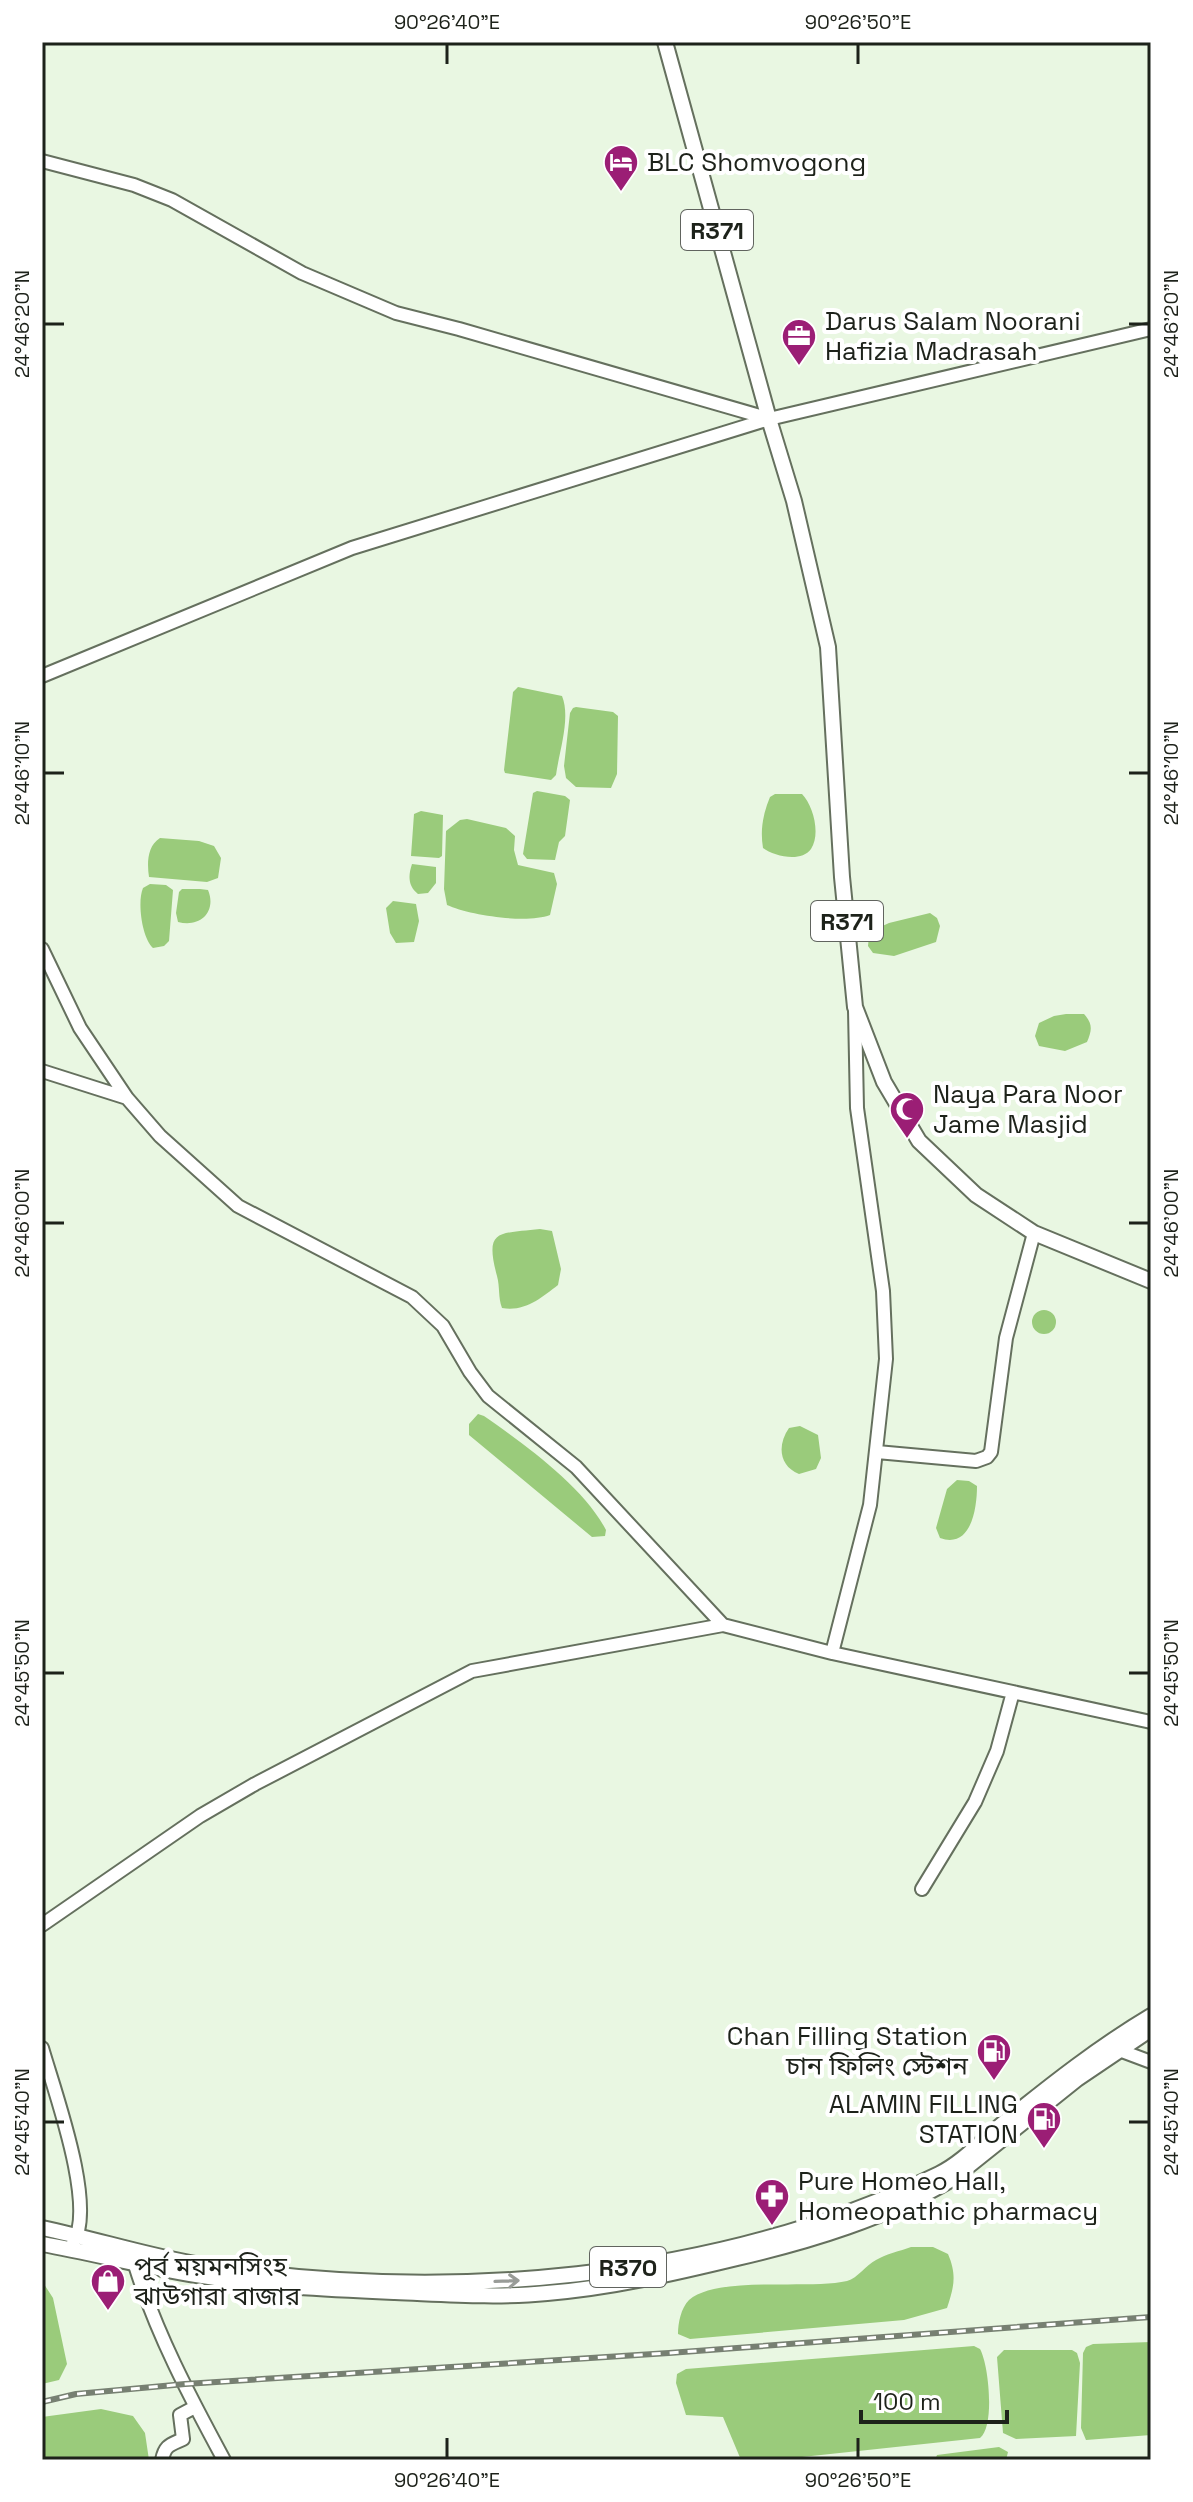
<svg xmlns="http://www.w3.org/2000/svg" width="1193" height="2502" font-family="'Space Grotesk','Noto Sans Bengali',sans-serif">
<rect width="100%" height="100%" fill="#e9f7e2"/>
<path fill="#9acb7b" d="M518 687 562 696C571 718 559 752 556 775L551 780 505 773 504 770 513 692Z
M576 707 613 712 618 716 617 774 611 788 576 787 566 778 564 766 570 713 573 708Z
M537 791 565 796 570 800 565 836 559 842 555 860 527 859 523 854 533 793Z
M775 794H802C813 805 821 834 811 849 801 863 774 856 763 848 760 830 763 814 770 797Z
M421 811 443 815 442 856 439 858 411 856 414 814Z
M467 819 506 828 515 836 514 850 518 865 554 873 557 884 550 915C526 924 469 915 447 905L444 889 446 831 460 820Z
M160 838 199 841 214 846 221 858 218 878 207 882 149 877C147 864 147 846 160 838Z
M412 864 436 867V883L428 893 418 894C408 886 408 876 412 864Z
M150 884 166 885 173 890 169 941 164 946 153 948C142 938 137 902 143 888Z
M200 889 208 890C217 912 200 928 178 922L176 913 179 892 182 889Z
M393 901 416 904 419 921 414 942 396 943 390 933 386 908Z
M930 913 937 918 940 926 936 942 894 956 873 953 868 946 869 936 876 929 889 923Z
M1066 1014H1084C1093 1024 1092 1030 1087 1042L1065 1051 1039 1046 1035 1036 1039 1023 1054 1016Z
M540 1229 552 1231 561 1269 558 1285C541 1298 525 1312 502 1308 498 1297 500 1287 497 1276 484 1228 499 1234 540 1229Z
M1032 1322a12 12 0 1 1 24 0a12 12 0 1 1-24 0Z
M478 1414 484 1416C524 1444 583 1486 606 1530L605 1536 592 1537 469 1435V1424Z
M800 1426 818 1435 821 1458 816 1469 799 1474C779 1466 777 1445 789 1428Z
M957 1480 969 1481 977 1486C977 1509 971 1549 940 1538L936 1528 947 1489Z
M911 2247H933L948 2254C957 2275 954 2287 947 2308L904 2320 690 2339 678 2334C678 2323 681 2308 689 2300 718 2275 809 2290 847 2281 858 2278 866 2265 876 2260 886 2254 900 2251 911 2247Z
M42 2281 53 2298 67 2364 59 2380 42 2384Z
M1151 2342V2435L1086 2440 1081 2428 1083 2353 1086 2347 1093 2344Z
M974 2346 980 2349C989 2365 995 2427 980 2438L774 2460H741L723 2417 686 2415 676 2383 677 2374 686 2369Z
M1004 2350H1072L1077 2353 1080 2363 1076 2436 1016 2439 1003 2433 997 2357Z
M101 2409 133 2416 145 2433 149 2460H42V2417Z
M999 2447 1008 2452 1006 2460H935L937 2455Z"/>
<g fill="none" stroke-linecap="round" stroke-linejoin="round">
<g stroke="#65705e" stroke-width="16">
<path id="minor" d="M42 161 134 185 172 200 302 273 396 313 459 329 767 418
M42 676 352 548 769 419 1151 329
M42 949 80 1028 127 1098
M42 1071 127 1098 160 1136 238 1206 412 1297 443 1326 470 1372 488 1396 576 1467 723 1625
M877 1452 976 1461 987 1457 991 1452 1006 1338 1034 1233
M832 1653 870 1505 886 1359 883 1291 857 1108 855 1010
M922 1889 975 1802 997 1751 1013 1692
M42 1925 200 1816 255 1784 472 1671 723 1625 832 1653 1151 1722
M42 2048C54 2090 97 2207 73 2243
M1119 2050 1151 2062
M135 2265C156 2333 190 2397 224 2460
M162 2460C165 2445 170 2445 183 2439L180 2415 195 2407"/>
</g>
<g stroke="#65705e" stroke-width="18">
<path id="major" d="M665 42 769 419 794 501 828 647 842 877 855 1007 884 1082 919 1141 976 1195 1034 1233 1151 1281
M42 2228C95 2239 147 2256 201 2265 444 2303 715 2282 939 2174 962 2163 984 2139 1005 2122 1052 2084 1099 2047 1151 2016
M42 2244C94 2253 144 2267 196 2275 262 2286 329 2289 395 2292 445 2294 497 2298 547 2293 610 2288 675 2273 737 2258 811 2241 886 2218 952 2179L1077 2079 1151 2029"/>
</g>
<use href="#minor" stroke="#fff" stroke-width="12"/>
<use href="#major" stroke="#fff" stroke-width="14"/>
<g stroke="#778072" stroke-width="6">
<path id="rail" d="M42 2402 76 2394 185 2384 669 2353 1151 2317"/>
</g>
<use href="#rail" stroke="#fff" stroke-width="3" stroke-dasharray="9" stroke-linecap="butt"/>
</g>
<defs><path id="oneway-shaft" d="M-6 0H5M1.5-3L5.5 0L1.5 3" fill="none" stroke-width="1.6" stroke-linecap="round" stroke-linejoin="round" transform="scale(2)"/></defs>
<use stroke="#999c98" href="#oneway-shaft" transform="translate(507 2281) rotate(-2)"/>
<path fill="none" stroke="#1d221a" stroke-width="3" d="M447 44V64M858 44V64M44 324H64M1129 324H1149M44 773H64M1129 773H1149M44 1223H64M1129 1223H1149M44 1673H64M1129 1673H1149M44 2122H64M1129 2122H1149M447 2438V2458M858 2438V2458"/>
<defs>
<g id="hotel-pin" transform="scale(1.8)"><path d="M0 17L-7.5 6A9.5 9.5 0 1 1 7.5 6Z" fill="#9b1e75" stroke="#fff"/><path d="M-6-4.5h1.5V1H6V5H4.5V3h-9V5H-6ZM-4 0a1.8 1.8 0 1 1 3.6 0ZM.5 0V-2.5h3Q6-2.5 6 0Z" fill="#fff"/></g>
<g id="office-pin" transform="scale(1.8)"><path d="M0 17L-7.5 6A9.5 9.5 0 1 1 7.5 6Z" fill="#9b1e75" stroke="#fff"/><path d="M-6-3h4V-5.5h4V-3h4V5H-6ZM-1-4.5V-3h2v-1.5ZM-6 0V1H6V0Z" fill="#fff"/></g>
<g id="mosque-pin" transform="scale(1.8)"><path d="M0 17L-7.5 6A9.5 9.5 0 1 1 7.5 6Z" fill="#9b1e75" stroke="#fff"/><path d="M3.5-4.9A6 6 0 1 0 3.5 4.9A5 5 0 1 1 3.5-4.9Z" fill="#fff"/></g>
<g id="fuel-pin" transform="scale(1.8)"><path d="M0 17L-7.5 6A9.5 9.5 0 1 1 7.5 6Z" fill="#9b1e75" stroke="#fff"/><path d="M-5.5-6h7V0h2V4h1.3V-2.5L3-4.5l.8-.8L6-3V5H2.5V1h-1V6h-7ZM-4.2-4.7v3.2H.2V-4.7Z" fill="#fff"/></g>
<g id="pharmacy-pin" transform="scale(1.8)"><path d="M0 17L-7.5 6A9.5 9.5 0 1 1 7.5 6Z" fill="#9b1e75" stroke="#fff"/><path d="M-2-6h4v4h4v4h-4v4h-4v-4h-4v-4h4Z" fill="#fff"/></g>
<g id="shop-pin" transform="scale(1.8)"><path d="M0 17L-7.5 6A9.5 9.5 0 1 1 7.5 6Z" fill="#9b1e75" stroke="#fff"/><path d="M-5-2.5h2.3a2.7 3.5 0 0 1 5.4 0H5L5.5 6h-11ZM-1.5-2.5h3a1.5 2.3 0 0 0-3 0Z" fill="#fff"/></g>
</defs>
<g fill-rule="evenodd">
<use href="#hotel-pin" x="621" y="162"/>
<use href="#office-pin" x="799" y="336"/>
<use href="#mosque-pin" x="907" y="1109"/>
<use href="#fuel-pin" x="994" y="2051"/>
<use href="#fuel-pin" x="1044" y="2119"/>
<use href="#pharmacy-pin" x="772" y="2196"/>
<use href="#shop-pin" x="108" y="2281"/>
</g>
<g text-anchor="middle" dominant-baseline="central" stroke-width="8" stroke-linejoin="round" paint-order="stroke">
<g fill="#fff" stroke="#61645f" stroke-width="2">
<rect x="681" y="210" width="72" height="40" rx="6"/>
<rect x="811" y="901" width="72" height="40" rx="6"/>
<rect x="590" y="2247" width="76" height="40" rx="6"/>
</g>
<g font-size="24" font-weight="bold" fill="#1d221a">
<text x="717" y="230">R371</text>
<text x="847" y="921">R371</text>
<text x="628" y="2267">R370</text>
</g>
<g font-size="26" fill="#1d221a" stroke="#fff" text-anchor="start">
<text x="647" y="162">BLC Shomvogong</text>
<text x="825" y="321">Darus Salam Noorani<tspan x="825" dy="30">Hafizia Madrasah</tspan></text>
<text x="933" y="1094">Naya Para Noor<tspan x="933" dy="30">Jame Masjid</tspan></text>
<text x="968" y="2036" text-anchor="end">Chan Filling Station<tspan x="968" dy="30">চান ফিলিং স্টেশন</tspan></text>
<text x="1018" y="2104" text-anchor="end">ALAMIN FILLING<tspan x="1018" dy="30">STATION</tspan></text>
<text x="798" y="2181">Pure Homeo Hall,<tspan x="798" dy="30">Homeopathic pharmacy</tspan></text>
<text x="134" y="2266">পূর্ব ময়মনসিংহ<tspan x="134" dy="30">ঝাউগারা বাজার</tspan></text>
</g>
</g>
<rect width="1193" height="2502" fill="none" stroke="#ffffff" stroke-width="88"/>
<path d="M861 2410v12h146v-12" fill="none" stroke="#1d221a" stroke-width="4"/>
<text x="873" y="2410" font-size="24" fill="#1d221a" stroke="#ffffff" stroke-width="6" paint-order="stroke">100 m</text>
<rect x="44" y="44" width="1105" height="2414" fill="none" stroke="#1d221a" stroke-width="3"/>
<g font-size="20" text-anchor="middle" fill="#1d221a">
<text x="447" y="29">90°26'40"E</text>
<text x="858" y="29">90°26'50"E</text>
<text transform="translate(22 324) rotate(-90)" y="7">24°46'20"N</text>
<text transform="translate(1171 324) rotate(-90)" y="7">24°46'20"N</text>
<text transform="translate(22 773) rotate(-90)" y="7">24°46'10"N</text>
<text transform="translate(1171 773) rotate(-90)" y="7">24°46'10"N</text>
<text transform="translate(22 1223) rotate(-90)" y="7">24°46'00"N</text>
<text transform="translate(1171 1223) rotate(-90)" y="7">24°46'00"N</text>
<text transform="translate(22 1673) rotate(-90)" y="7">24°45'50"N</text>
<text transform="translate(1171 1673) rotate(-90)" y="7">24°45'50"N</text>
<text transform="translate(22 2122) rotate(-90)" y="7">24°45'40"N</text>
<text transform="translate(1171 2122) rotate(-90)" y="7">24°45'40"N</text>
<text x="447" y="2487">90°26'40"E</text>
<text x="858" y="2487">90°26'50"E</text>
</g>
</svg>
